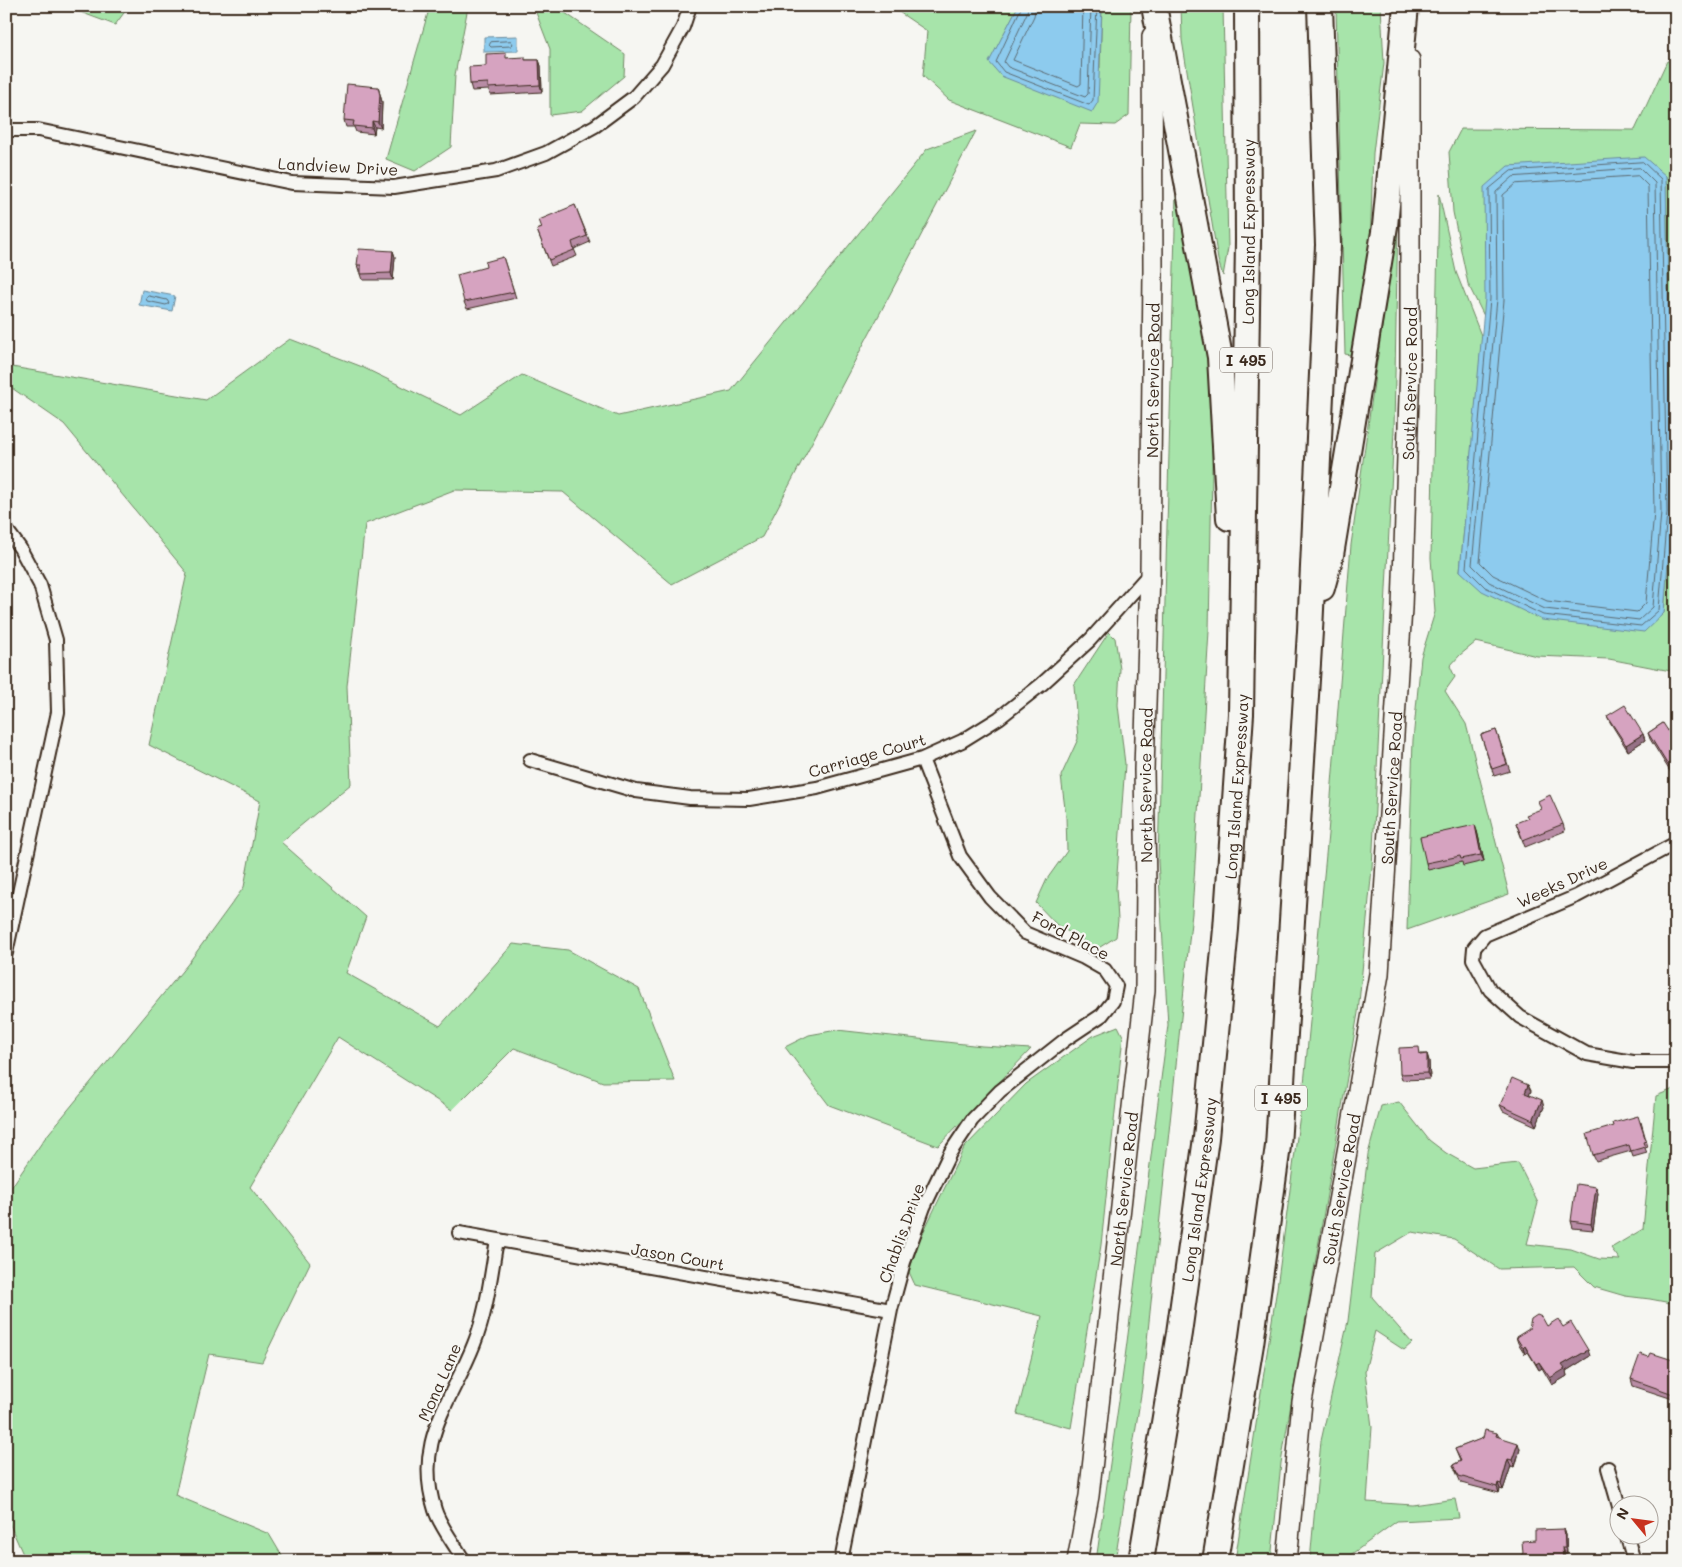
<svg xmlns="http://www.w3.org/2000/svg" width="1682" height="1567" font-family="Mali,sans-serif">
<rect width="100%" height="100%" fill="#f6f6f2"/>
<filter id="ink" filterUnits="userSpaceOnUse"><feTurbulence type="fractalNoise" baseFrequency=".02" numOctaves="2"/><feDisplacementMap in="SourceGraphic" scale="10" xChannelSelector="R" yChannelSelector="G"/><feConvolveMatrix kernelMatrix="1 2 1 2 8 2 1 2 1" color-interpolation-filters="sRGB"/></filter>
<g filter="url(#ink)">
<path fill="#a7e4aa" stroke="#718764" d="M64 6H129L115 25Z
M430 6H471L467 12 455 75 451 147 415 171 386 159Z
M531 6H555L625 54 624 76 582 111 550 115V49L535 10Z
M890 6H1018L990 62 1100 68 1102 6H1131L1129 115 1115 125 1080 124 1071 147 949 100 923 76 927 31Z
M1181 6H1223L1228 248 1223 276 1218 260 1182 40Z
M1336 6H1381L1384 63 1373 153 1370 253 1355 356 1345 354Z
M1667 61 1676 62V672L1609 659 1537 656 1476 642 1460 655 1450 666 1455 677 1445 691 1466 724 1509 894 1407 930 1413 740 1421 657 1435 612 1431 558 1439 194 1456 272 1482 338 1460 571 1664 613 1672 513 1666 176 1486 299 1484 316 1468 284 1453 212 1449 152 1461 129 1635 130Z
M976 131 762 537 672 584 563 492 454 490 365 524 347 686 351 784 281 842 366 917 346 973 440 1026 513 944 568 950 639 989 675 1081 603 1082 514 1048 452 1110 338 1037 250 1187 310 1263 262 1362 209 1354 175 1495 269 1534 285 1561H26L6 1516V1195L45 1138 187 965 244 887 260 801 149 745 187 573 64 424 6 384V366L206 400 290 339 360 366 461 415 522 375 618 416 731 391 927 149Z
M1177 156 1214 363 1209 631 1192 913 1142 1388 1115 1561H1096L1123 1373 1168 1025 1158 861Z
M1398 214 1394 430 1372 868 1358 1013 1281 1463 1271 1561H1235L1277 1288 1304 1084 1328 834 1351 545Z
M1109 632 1115 638 1120 669 1118 705 1125 764 1116 888 1118 920 1116 937 1097 949 1057 925 1036 903 1047 879 1067 851 1066 817 1061 776 1078 739 1074 685Z
M1118 1026 1123 1036 1101 1245 1071 1428 1017 1414 1042 1316 915 1285 909 1272 918 1243 964 1148 1026 1084 1093 1036Z
M837 1030 982 1046 1031 1049 938 1146 829 1105 785 1047 809 1035Z
M1676 1088V1304L1650 1299 1625 1296 1594 1287 1574 1267 1499 1269 1454 1239 1412 1232 1375 1254 1372 1297 1412 1343 1404 1350 1375 1331 1365 1371 1372 1427 1367 1502 1413 1505 1455 1499 1459 1518 1397 1521 1342 1561H1310L1321 1441 1348 1321 1368 1154 1381 1106 1399 1102 1429 1140 1446 1153 1473 1168 1518 1163 1538 1203 1527 1244 1571 1249 1599 1259 1620 1260 1611 1248 1643 1229 1656 1096Z"/>
<path fill="#8dcbee" stroke="#6c8b9b" d="M1018 6H1102L1098 102 1092 112 1001 76 989 62Z
M518 36V51L484 52V37Z
M1644 157 1666 176 1672 513 1664 613 1644 632 1542 620 1482 591 1460 571 1485 299 1484 187 1508 166Z
M142 290 175 296 172 311 139 305Z"/>
<g fill="none" stroke-linecap="round" stroke-linejoin="round">
<path stroke="#5c6a71" stroke-width="1" d="M1022 6 996 62 1004 72 1089 105 1093 100 1097 6
M1028 6 1027 13 1004 62 1008 67 1085 97 1088 94 1091 6
M1036 6 1034 16 1013 60 1078 86 1081 84 1083 6
M511 41 513 44 511 46 491 47 489 45 491 42Z
M1643 162 1661 179 1667 512 1659 610 1641 626 1543 615 1485 587 1466 568 1490 299 1489 189 1511 171Z
M1640 168 1655 183 1661 512 1653 607 1639 620 1545 609 1489 582 1472 565 1497 299 1496 192 1513 177Z
M1638 176 1648 186 1654 512 1646 603 1637 612 1547 601 1493 575 1480 562 1504 300 1503 195 1516 184Z
M149 296 167 300 169 303 166 305 147 301 146 298Z"/>
<g stroke="#3b2a1e" stroke-width="16">
<path id="minor" d="M6 130H38L292 183 394 187 496 171 546 153 595 126 634 97 662 65 683 27 690 6
M6 529 20 548 40 585 56 640 58 712 6 953
M530 760 636 791 690 798 749 799 817 788 922 759 962 741 999 718 1042 684 1090 640 1150 573
M1676 843 1577 896 1485 935 1474 948 1473 959 1490 990 1520 1017 1587 1054 1633 1062H1676
M459 1233 891 1310
M1608 1468 1620 1510
M1626 1534 1634 1561
M465 1561 461 1556C453 1542 439 1524 435 1510 413 1441 451 1403 474 1344 487 1312 491 1274 497 1240
M841 1561 891 1310 904 1262 924 1207 950 1153 972 1120 1000 1091 1066 1039 1102 1015 1113 1001 1116 986 1105 970 1084 958 1025 933 990 897 960 856 922 759"/>
</g>
<g stroke="#3b2a1e" stroke-width="22">
<g id="secondary">
<path id="s1" d="M1077 1561 1089 1496 1145 990 1146 885 1144 770 1150 573 1153 271 1152 36"/>
<path id="s2" d="M1287 1561 1302 1402 1379 974 1402 608 1410 366V60"/>
</g>
</g>
<g stroke="#3b2a1e" stroke-width="28">
<g id="motorway">
<path d="M1154 6 1220 357 1229 518"/>
<path d="M1322 588 1331 555 1385 226 1406 6"/>
<path id="s3" d="M1141 1561 1179 1333 1206 1138 1226 929 1241 714 1248 241 1247 6"/>
<path d="M1215 1561 1251 1344 1278 1146 1310 631 1328 245 1320 6"/>
</g>
</g>
<use href="#minor" stroke="#f6f6f2" stroke-width="12"/>
<use href="#secondary" stroke="#f6f6f2" stroke-width="19"/>
<use href="#motorway" stroke="#f6f6f2" stroke-width="24"/>
</g>
<path fill="#b88ca5" stroke="#3b2a1e" d="M508 58 526 60H539L541 66 542 92 490 95 489 90 472 91 470 84 486 66Z
M378 87 382 102 381 128 375 127 374 134 356 132 354 127H346L344 120Z
M575 205 590 242 574 249 577 256 551 266 537 230 542 228Z
M393 251 395 257 393 280H363L361 274V271H359L357 265Z
M503 257 516 298 467 309 464 302 486 267Z
M1607 716 1643 734 1645 740 1628 751 1610 722Z
M1663 723 1671 773 1650 739 1648 733Z
M1496 730 1510 771 1494 776 1481 735Z
M1516 823 1563 824 1565 831 1525 847Z
M1477 831 1484 861 1463 866 1462 862 1428 870 1426 863Z
M1421 1054H1427L1429 1061 1430 1079 1402 1080 1400 1074Z
M1528 1085 1531 1091 1529 1095 1544 1107 1536 1126 1503 1111 1500 1105Z
M1641 1122 1648 1147 1645 1148 1647 1153 1633 1157 1631 1151 1596 1161 1593 1155Z
M1598 1193 1593 1230 1573 1228 1571 1221Z
M1547 1326 1563 1327 1590 1356 1566 1371 1567 1376 1552 1385 1542 1368 1539 1370 1528 1352 1525 1354 1518 1343 1516 1337Z
M1649 1357 1676 1361V1400L1633 1386 1631 1379Z
M1497 1433 1499 1437 1520 1449 1515 1467 1511 1466 1503 1490 1500 1489 1499 1493 1461 1483 1453 1465 1460 1461 1455 1449Z
M1564 1529 1566 1535 1567 1554H1564L1565 1561H1519L1518 1559 1535 1540Z"/>
<path fill="#967286" stroke="#3b2a1e" d="M539 60 541 66 542 92 540 85Z
M378 87 382 102 381 128 378 122Z
M372 121 375 127 374 134 372 128Z
M393 251 395 257 393 280 391 273Z
M1643 734 1645 740 1628 751 1626 745Z
M1676 763V771L1671 773 1669 767Z
M1475 825 1477 831 1484 861 1481 855Z
M1427 1054 1429 1061 1430 1079 1427 1073Z
M1528 1085 1531 1091 1527 1099 1525 1093Z
M1542 1100 1544 1107 1536 1126 1533 1120Z
M1596 1187 1598 1193 1593 1230 1591 1224Z
M1525 1346 1528 1352 1525 1354 1523 1348Z
M1588 1350 1590 1356 1566 1371 1567 1376 1552 1385 1550 1378 1562 1365Z
M1539 1362 1542 1368 1539 1370 1536 1364Z
M1518 1443 1520 1449 1515 1467 1512 1460Z
M1508 1459 1511 1466 1503 1490 1501 1484Z
M1498 1483 1500 1489 1499 1493 1497 1487Z
M1564 1529 1566 1535 1567 1554 1565 1547Z
M1562 1547 1564 1554 1565 1561H1563Z"/>
<path fill="#d6a3c0" stroke="#3b2a1e" d="M506 53V58L525 57V60H539L540 85 488 88V83L470 84 469 67 486 66V54Z
M347 84 378 87 380 95 378 122 372 121V128L353 126 354 121 344 120Z
M575 205 587 236 572 242 574 250 549 260 537 230 542 228 539 220Z
M359 249 393 251 391 273 361 274V265H357Z
M503 257 514 292 464 302 457 275 486 267 485 262Z
M1625 705 1643 734 1626 745 1607 716Z
M1663 723 1670 734 1676 731V763L1669 767 1648 733Z
M1496 730 1507 764 1492 769 1481 735Z
M1550 795 1563 824 1523 840 1516 823 1528 818 1526 815 1541 809 1538 801Z
M1475 825 1481 855 1461 859 1460 856 1426 863 1420 837Z
M1676 967V978L1673 968Z
M1419 1047 1420 1055 1427 1054V1073L1400 1074 1399 1048Z
M1512 1078 1528 1085 1525 1093 1542 1100 1533 1120 1500 1105Z
M1638 1116 1646 1141 1643 1142 1645 1147 1631 1151 1629 1145 1593 1155 1587 1134 1614 1126 1613 1123Z
M1576 1184 1596 1187 1591 1224 1571 1221Z
M1537 1315 1542 1317 1547 1326 1558 1319 1563 1327 1571 1322 1588 1350 1562 1365 1565 1369 1550 1378 1539 1362 1536 1364 1525 1346 1523 1348 1516 1337 1529 1329 1531 1319Z
M1651 1353 1676 1361V1395L1631 1379 1640 1354 1649 1357Z
M1485 1430 1497 1433 1496 1436 1518 1443 1512 1460 1508 1459 1501 1484 1498 1483 1497 1487 1459 1476 1453 1465 1461 1461 1455 1449 1483 1438Z
M1564 1529 1565 1547H1562L1563 1561H1520L1518 1559 1523 1553 1522 1541 1535 1540V1530Z"/>
</g>
<g text-anchor="middle" dominant-baseline="central" stroke-width="4.5" stroke-linejoin="round" paint-order="stroke">
<g fill="#f6f6f2" stroke="#73675e" stroke-width="1">
<rect x="1220" y="347.5" width="52" height="25" rx="4"/>
<rect x="1255" y="1085.5" width="52" height="25" rx="4"/>
</g>
<g font-size="15" font-weight="bold" fill="#3b2a1e">
<text x="1246" y="360">I 495</text>
<text x="1281" y="1098">I 495</text>
</g>
<g font-size="16" fill="#3b2a1e" stroke="#f6f6f2">
<text transform="translate(338 166) rotate(3)">Landview Drive</text>
<text stroke="none"><textPath href="#s3" startOffset="1336">Long Island Expressway</textPath></text>
<text stroke="none"><textPath href="#s1" startOffset="1185">North Service Road</textPath></text>
<text stroke="none"><textPath href="#s2" startOffset="1186">South Service Road</textPath></text>
<text transform="translate(867 755) rotate(-16)">Carriage Court</text>
<text stroke="none"><textPath href="#s1" startOffset="780">North Service Road</textPath></text>
<text stroke="none"><textPath href="#s3" startOffset="781">Long Island Expressway</textPath></text>
<text stroke="none"><textPath href="#s2" startOffset="781">South Service Road</textPath></text>
<text transform="translate(1562 882) rotate(-25)">Weeks Drive</text>
<text transform="translate(1071 935) rotate(28)">Ford Place</text>
<text stroke="none"><textPath href="#s2" startOffset="376">South Service Road</textPath></text>
<text stroke="none"><textPath href="#s1" startOffset="375">North Service Road</textPath></text>
<text stroke="none"><textPath href="#s3" startOffset="376">Long Island Expressway</textPath></text>
<text transform="translate(901 1233) rotate(-70)">Chablis Drive</text>
<text transform="translate(678 1256) rotate(10)">Jason Court</text>
<text transform="translate(439 1382) rotate(-66)">Mona Lane</text>
</g>
</g>
<rect width="1682" height="1567" fill="none" stroke="#f6f6f2" stroke-width="25"/>
<rect x="12" y="12" width="1657" height="1542" fill="none" stroke="#3b2a1e" stroke-width="2" filter="url(#ink)"/>
<g transform="translate(1634 1520) rotate(299)"><circle r="24" fill="#f6f6f2" stroke="#aba49d"/>
<path d="M0-4L9 19L0 12L-9 19Z" fill="#c8321e"/>
<text y="-8" font-size="14" font-weight="bold" text-anchor="middle" fill="#3b2a1e">N</text>
</g>
</svg>
